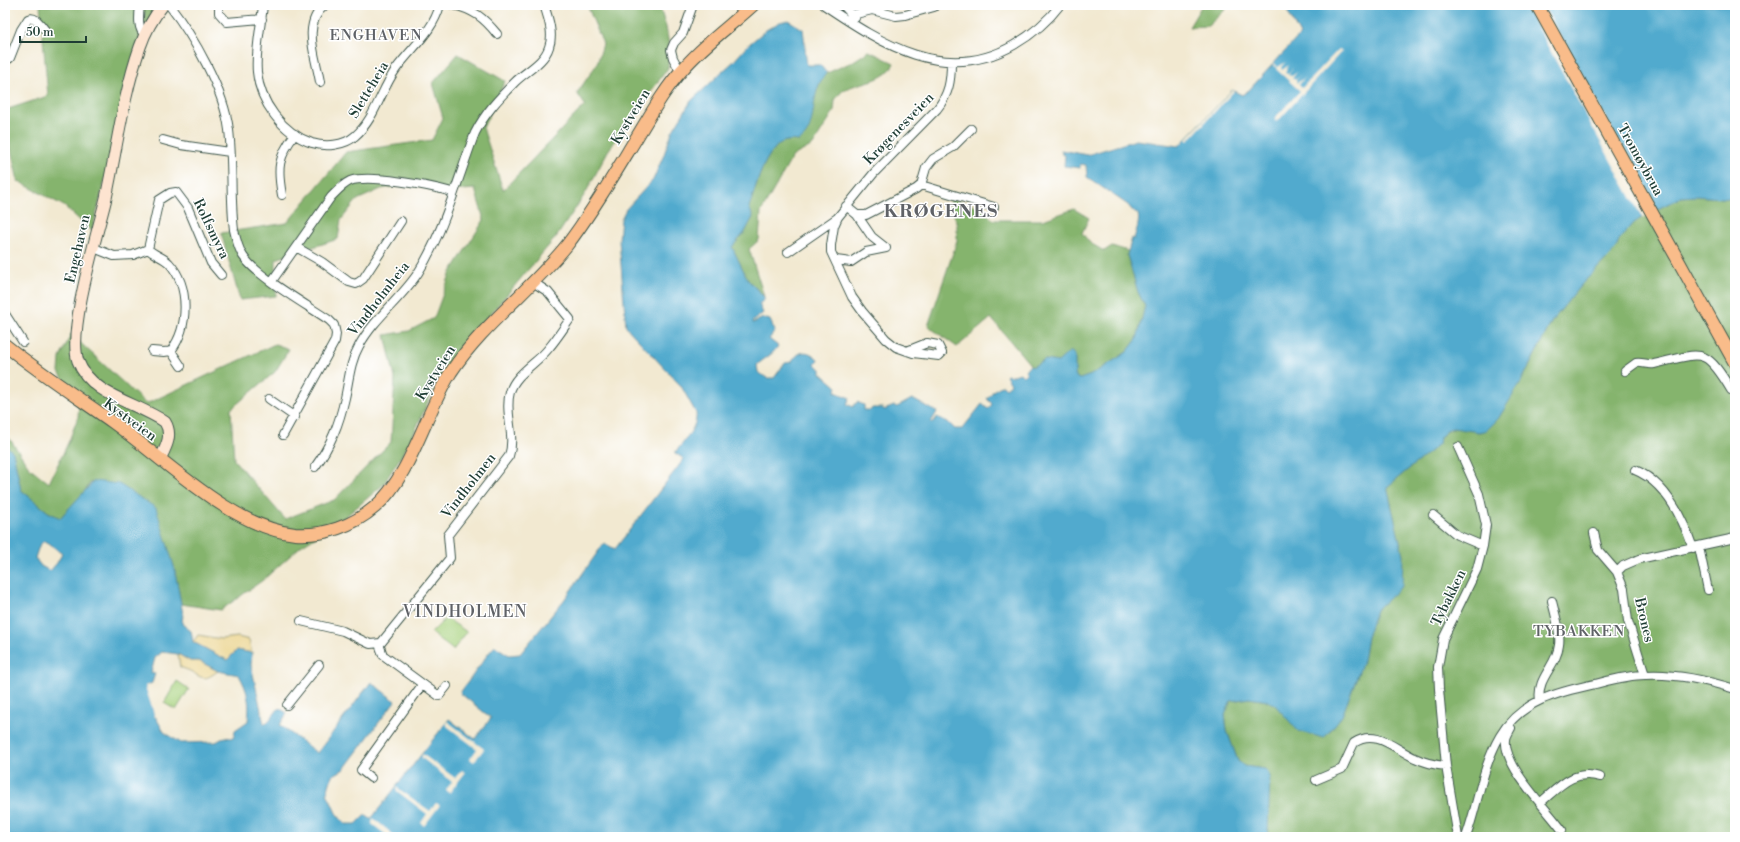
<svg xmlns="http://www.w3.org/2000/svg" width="1740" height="842" font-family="'Libre Bodoni',serif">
<rect width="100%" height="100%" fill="#fff"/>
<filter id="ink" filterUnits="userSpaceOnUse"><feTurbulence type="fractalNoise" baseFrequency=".025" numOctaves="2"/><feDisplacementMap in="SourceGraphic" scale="8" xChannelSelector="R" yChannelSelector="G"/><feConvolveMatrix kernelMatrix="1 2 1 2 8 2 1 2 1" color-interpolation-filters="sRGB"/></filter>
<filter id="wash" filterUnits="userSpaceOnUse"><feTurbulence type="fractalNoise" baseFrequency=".012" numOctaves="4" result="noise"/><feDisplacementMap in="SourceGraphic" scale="16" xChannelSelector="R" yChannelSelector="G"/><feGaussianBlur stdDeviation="0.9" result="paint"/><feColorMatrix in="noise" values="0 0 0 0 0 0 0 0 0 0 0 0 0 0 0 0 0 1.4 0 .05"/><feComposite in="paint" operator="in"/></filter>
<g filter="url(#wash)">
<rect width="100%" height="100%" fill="#f2e9d1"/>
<path fill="#a7d27e" stroke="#638859" d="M446 618 467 632 453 650 431 633Z
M177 681 189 689 176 710 164 703Z"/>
<path fill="#85b46d" stroke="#527850" d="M40 5H170L154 21 140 43 92 231 64 206 18 181 5 123V110L48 96Z
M587 5H659L666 27 669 45 668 68 608 151 585 194 557 236 458 352 431 395 410 442 383 485 344 518 301 546 263 580 221 610 181 604 174 566 91 482 81 496 60 518 48 512 21 490 13 452 5 445V432L29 467 49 483 69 441 78 417 79 404 59 372 60 358 71 334 146 404 275 344 289 349 275 372 231 409 234 460 285 519 334 500 391 442 395 378 385 335 409 331 434 318 451 272 484 220 475 189 437 192 413 183 381 189 357 200 341 220 338 239 276 259V296L240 300 221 233 287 223 346 152 432 140 443 118 433 83 458 54 505 81 483 128 503 190 585 105 577 93 597 64 603 44Z
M1202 5H1230L1208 26 1189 27Z
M869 51 894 63C886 82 862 81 846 89 841 91 838 96 835 100L834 111 813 145 793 156 761 212 759 240 749 249 764 296 748 280 732 247 745 232 753 217 749 207C756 188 761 162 776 147 781 140 792 140 799 141L821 79 827 73 852 62Z
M1694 196 1735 199V837H1266L1268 832 1265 769 1244 766 1238 761 1227 731 1225 715 1231 701 1249 698 1268 701 1275 705 1287 717 1327 735 1342 715 1363 661 1367 637 1376 610 1403 555 1387 487 1439 444 1440 437C1455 424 1461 428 1479 432L1498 419 1527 371 1552 321 1580 286 1616 249 1619 240 1634 223 1644 216 1681 197Z
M952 199 982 208 993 220H1043L1074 209 1089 218 1082 233 1090 243 1104 251 1112 246 1128 251 1127 255 1138 292 1145 306 1137 339 1127 352 1091 375 1080 379 1077 378 1075 374V355L1070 352 1058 362 1045 360 1032 367 991 318 957 347 928 326 957 241V222L949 204Z"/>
<path fill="#eeda9e" stroke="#868c69" d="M198 635 221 639 238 637 249 640 252 653 237 650 227 660 193 642Z
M178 654 190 661H199L218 671C205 680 205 680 192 672 189 670 184 669 180 667Z"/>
<path fill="#51aace" stroke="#387481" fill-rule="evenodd" d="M1284 5H1735V199L1695 196 1681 197 1644 216 1634 223 1619 240 1616 249 1580 286 1552 321 1521 382 1498 419 1487 430 1479 432 1453 428 1449 429 1440 437 1439 444 1387 487 1403 555 1402 586 1376 610 1367 637 1363 661 1342 716 1324 738 1298 731 1275 705 1268 701 1249 698 1231 701 1225 715 1227 731 1238 761 1244 766 1265 769 1270 776 1268 832 1266 837H5V445L13 452 21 490 48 512 60 518 94 481 119 484 156 508 174 566 183 614 182 624 191 631 193 642 227 660 237 650 252 653 251 665 264 724 267 723 279 708 287 713 280 725 317 753 371 682 395 701 344 769 332 776 327 793 336 813 345 824H356L365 815 371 819 449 719 475 739 491 718 460 693 488 654 495 646 509 655 520 654 564 600 604 543 615 549 684 459 675 453C683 442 698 427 696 413L681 386 626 327 619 240 621 219 626 209 653 180 663 157 672 132 691 101 734 61 748 45 766 30 780 22 788 20 803 29C805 42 805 53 807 65H820L827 73C807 92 820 129 799 141 792 140 781 140 776 147 761 162 756 188 749 207L753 217 745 232 732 247 748 280 764 297 765 299 759 304 763 313 752 322 753 323 763 318 770 320 775 331 769 339 778 346C772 356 764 358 757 365L758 372 767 378H774L785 363 792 362C799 350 807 349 818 359L815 365 821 369V373L837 387 835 392 850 398 847 404 853 407 857 402 864 405V410H871L872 408H883L884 410 894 406 897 407 912 399 937 412 931 422 933 423 937 417 948 422 955 429H962L982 404 988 409 992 404 987 399 994 390 1003 385 1006 388 1011 384 1006 376 1007 375 1011 376 1020 373 1023 376 1027 373 1025 371 1030 365 1032 367 1045 360 1058 362 1070 351 1075 355V374L1077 378 1080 379 1091 375 1127 352 1137 339 1145 306 1138 292 1127 255 1132 238 1134 239C1136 230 1140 223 1138 214L1132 210 1128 205 1087 177 1086 165 1080 164V168L1064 166 1065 155 1062 154 1061 150 1087 155 1136 140 1179 146 1232 90 1242 95 1249 90 1300 35ZM44 541 49 543 62 554 57 563 50 571 41 566 35 558 39 546ZM162 652 178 654 190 661H199L218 671 239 675C248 691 250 702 248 721L235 730 234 736 231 738 225 737 216 742 181 743 164 732 155 716 146 686 152 683 155 674 151 673 155 658Z"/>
<path fill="#f2e9d1" d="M1525 5H1543L1657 211 1643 219Z
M1339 49 1342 51 1277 122 1274 119 1300 91 1276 69 1277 68 1273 64 1274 63 1278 67 1286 62 1281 67 1282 70 1289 65 1285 72 1288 73 1293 68 1288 75 1292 76 1297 72 1292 79H1296L1300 75 1296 80 1297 83 1304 78 1299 85 1302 88Z
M1232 90 1234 91 1188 141 1186 139Z
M155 683 148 687 158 716 155 717 145 686Z
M447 721 484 749 474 762 470 759 477 749 447 726Z
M422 754 455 778 462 770 465 773 449 793 446 790 452 782 422 758Z
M396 787 430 811 436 803 440 805 424 826 421 823 427 814 397 791Z
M373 818 396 837H389L372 824Z"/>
</g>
<g filter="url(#ink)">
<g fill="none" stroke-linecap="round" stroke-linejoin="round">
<g stroke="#3f574c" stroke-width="10">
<path id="street" d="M140 5C139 15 137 29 145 35
M169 5C194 37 224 90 229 130 233 163 230 197 234 230 236 239 238 248 243 256 256 276 307 305 329 320L334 325 336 334 335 341 283 435
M219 5V13L227 22 262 19
M263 5C261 27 255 50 257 72 260 102 282 133 312 143 325 147 344 146 355 136 375 119 381 90 396 69 412 47 433 32 440 5
M453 5C473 9 484 18 497 34
M824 5C882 44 945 85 1014 45 1031 35 1048 21 1060 5
M843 5 855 18
M852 15 872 10 896 16 905 15 934 7
M5 58 7 60 10 58 21 30 28 19C36 16 40 24 45 30
M680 71 673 58 671 50 674 43 683 33 693 5
M320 82C316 57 301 24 325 5
M163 140 181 145 230 152
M921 185 994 207
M282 195C277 168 278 157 295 134
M846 206 857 215H866L916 189 921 185 926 168 933 159 953 147 971 129
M296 247 322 262 349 282 356 284 363 279 401 221
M94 248 114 256 133 255 148 249C154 255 163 257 169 263 190 286 189 327 171 351L164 352 152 351
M148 249 159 200 170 193 176 192 188 208 211 263 221 275
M788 252 837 218
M836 260 851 262 866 252 886 248 872 237 857 215
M272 281 331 197C337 191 342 185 350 181 370 174 431 186 452 192
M5 314 23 342
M171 351 181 366
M907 351 927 343 938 345 942 353 939 356 913 353 896 347 886 339 862 311 852 297 831 252V245L834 226 838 217 874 173 937 109C949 94 951 81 951 62
M1625 371 1636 363C1642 362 1648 365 1654 364 1701 354 1704 344 1731 390L1735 393
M269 399 295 417
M1458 447 1479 494 1486 525 1483 546 1477 569 1443 639 1438 667 1439 689 1446 766 1458 837
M315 467C331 445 339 424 345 398 349 380 350 362 359 346 374 318 401 299 418 273 444 232 458 178 475 133 485 113 499 98 515 82 526 71 544 63 549 47 554 34 548 17 544 5
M1635 470C1665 482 1683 519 1693 548
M1433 515 1457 535 1483 546
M1594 533 1598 550 1617 572 1624 589 1628 621 1645 675
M1699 547 1708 590
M1617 572 1623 566 1639 559 1735 538
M301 621 343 631 370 644 381 643 450 558 448 535 509 456C516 435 504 413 510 392 515 374 537 363 548 349 556 340 563 329 570 319L548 292 533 282
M379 644 383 655 439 696 447 686
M1540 700C1536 678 1557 666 1559 645 1561 631 1555 615 1552 601
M287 705 319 665
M1508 725 1511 728C1509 732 1506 736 1506 740 1503 766 1547 809 1562 830
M371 778 361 770 422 685
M1316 780 1342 769 1354 743C1376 728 1396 750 1415 758 1425 763 1436 765 1446 766
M1540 803C1560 786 1573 769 1600 777
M1466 837C1478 804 1482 767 1500 736 1520 701 1558 692 1595 684 1611 680 1629 675 1645 675 1676 673 1706 680 1735 689"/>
</g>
<g stroke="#3f574c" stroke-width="13">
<path id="secondary" d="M160 459C166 447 173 435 165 422 138 403 90 395 78 361 67 331 98 232 106 198 117 147 123 96 140 47 145 32 153 18 163 5"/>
</g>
<g stroke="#3f574c" stroke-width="14">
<path id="primary" d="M1537 5 1735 363
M5 345C40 373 77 397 114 423 164 459 233 528 295 534 324 536 353 526 375 507 411 476 425 413 451 372 483 324 531 290 567 245 593 211 615 173 637 137 651 114 664 90 682 70 703 45 729 27 753 5"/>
</g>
<use href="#street" stroke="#fff" stroke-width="8"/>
<use href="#secondary" stroke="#fde4d0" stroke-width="11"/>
<use href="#primary" stroke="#f9bc8a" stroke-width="12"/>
</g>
</g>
<g text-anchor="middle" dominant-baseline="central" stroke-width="3" stroke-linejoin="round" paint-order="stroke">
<g font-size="14" fill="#1f3d34" stroke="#fff">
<text transform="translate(369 90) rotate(-59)">Sletteheia</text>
<text transform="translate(631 117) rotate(-59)">Kystveien</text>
<text transform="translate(899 129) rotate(-46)">Krøgenesveien</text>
<text transform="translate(1640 160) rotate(61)">Tromøybrua</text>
<text transform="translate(211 229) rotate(64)">Rolfsmyra</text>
<text transform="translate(78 249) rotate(-77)">Engehaven</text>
<text transform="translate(379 299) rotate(-52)">Vindholmheia</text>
<text transform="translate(436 373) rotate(-58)">Kystveien</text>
<text transform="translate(130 420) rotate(36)">Kystveien</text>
<text transform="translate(469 486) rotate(-52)">Vindholmen</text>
<text transform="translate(1449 598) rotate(-64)">Tybakken</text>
<text transform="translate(1644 620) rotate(77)">Brones</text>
</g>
<g font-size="15" letter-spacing="1" fill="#5f6267" stroke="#fff">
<text x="376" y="35">ENGHAVEN</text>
<text x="1579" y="631">TYBAKKEN</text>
</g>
<g font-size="16" letter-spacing="1" fill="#5f6267" stroke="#fff">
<text x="465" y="612">VINDHOLMEN</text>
</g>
<g font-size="18" font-weight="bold" letter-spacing="1" fill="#5f6267" stroke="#fff">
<text x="941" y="211">KRØGENES</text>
</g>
</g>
<rect width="1740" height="842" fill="none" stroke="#fff" stroke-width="20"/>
<path d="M20 36v6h66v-6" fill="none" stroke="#1f3d34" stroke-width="2"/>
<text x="26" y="36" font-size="12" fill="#1f3d34" stroke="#ffffff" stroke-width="3" paint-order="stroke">50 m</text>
</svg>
